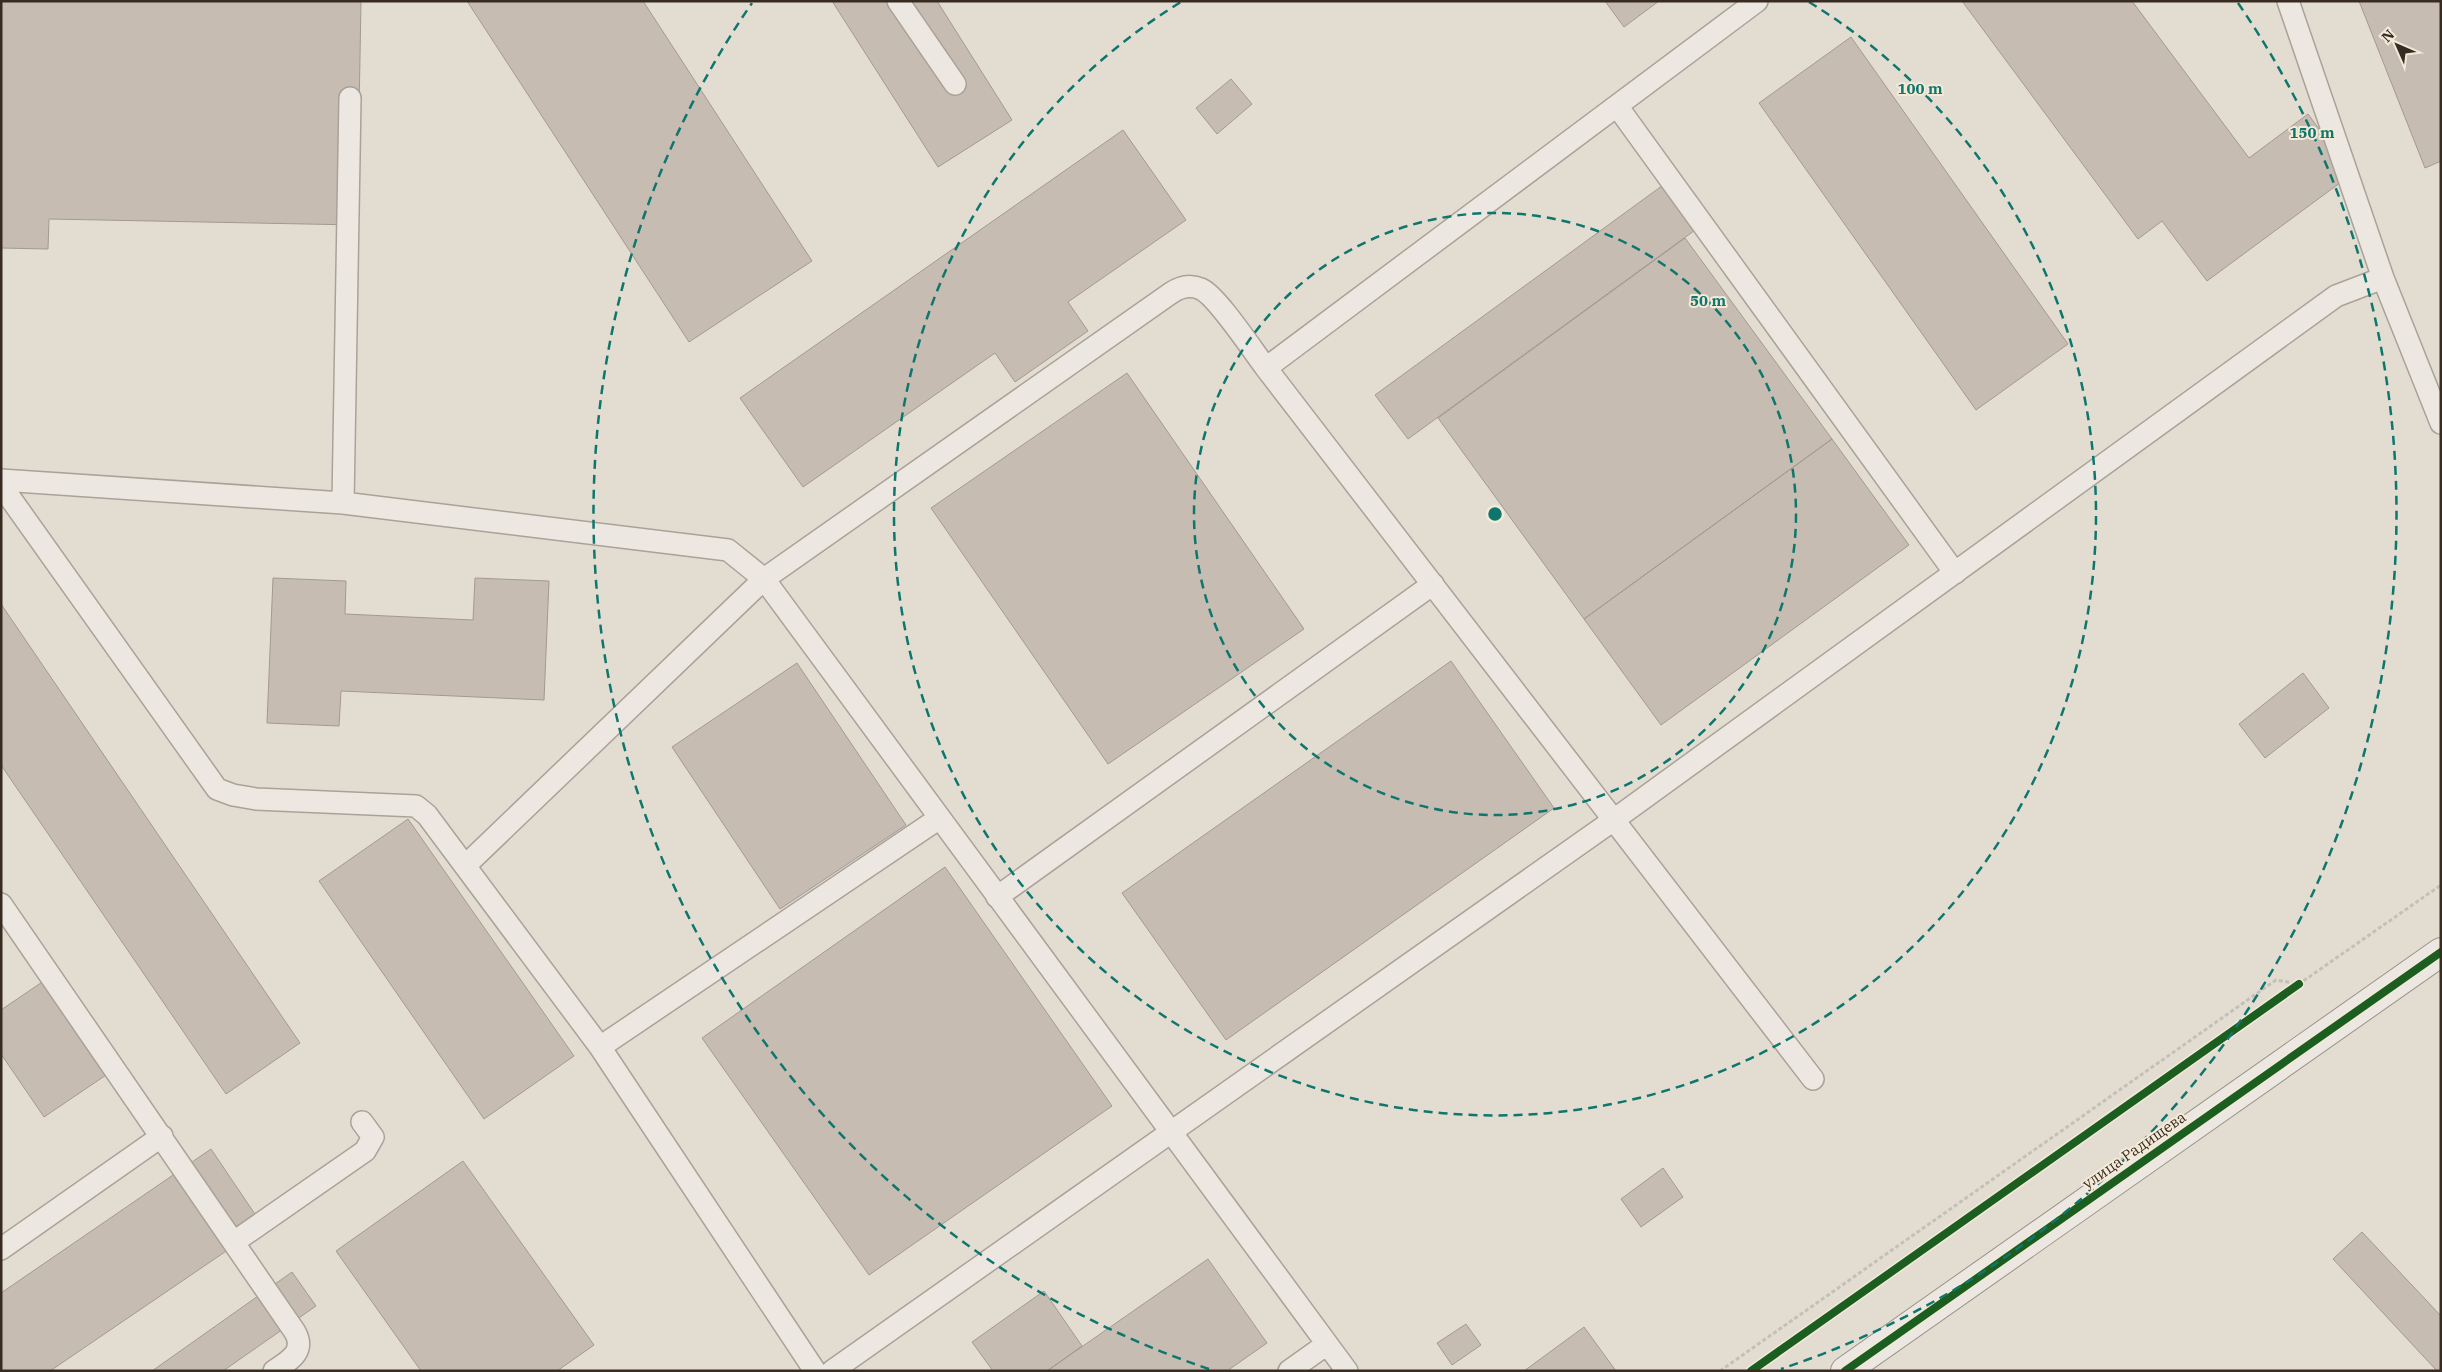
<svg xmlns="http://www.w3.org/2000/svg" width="2442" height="1372" font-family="'IBM Plex Serif',serif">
<rect width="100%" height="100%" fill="#e3ddd1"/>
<path fill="#c7bcb2" stroke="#a39990" d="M1 1H361L357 225 49 219 48 249 1 248Z
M467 1H643L812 261 689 342Z
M832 1H937L1012 120 938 167Z
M1605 1H1659L1624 27Z
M1962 1H2132L2249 158 2308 114 2352 174 2207 281 2162 221 2138 239Z
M2359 1H2441V161L2425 168Z
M1851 37 2068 344 1976 410 1759 103Z
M1231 79 1252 104 1217 134 1196 108Z
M1123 130 1186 220 1068 302 1088 331 1015 382 995 353 803 487 740 398Z
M1670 180 1702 225 1408 439 1375 395Z
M1685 238 1832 439 1584 619 1438 418Z
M1127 373 1304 629 1108 764 931 508Z
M1832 439 1909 545 1661 725 1584 619Z
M273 578 346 581 345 614 473 620 475 578 549 581 544 700 341 691 339 726 267 723Z
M1 604 300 1043 226 1094 1 765Z
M1451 661 1554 808 1226 1040 1122 893Z
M797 663 906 825 780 909 672 747Z
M2303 673 2329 708 2265 758 2239 724Z
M408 819 574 1056 484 1119 319 881Z
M945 867 1112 1106 869 1275 702 1038Z
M51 976 115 1069 44 1117 1 1054V1010Z
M211 1149 263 1226 50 1371H1V1293Z
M463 1161 594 1345 557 1371H421L336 1251Z
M1663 1168 1683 1197 1641 1227 1621 1199Z
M2362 1232 2441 1316V1371H2437L2333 1259Z
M1208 1259 1267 1343 1227 1371H1047Z
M292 1272 316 1306 223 1371H152Z
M1044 1291 1082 1346 1047 1371H993L972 1342Z
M1466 1324 1481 1345 1452 1365 1437 1343Z
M1584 1327 1616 1371H1524Z"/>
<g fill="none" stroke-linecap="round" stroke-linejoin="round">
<g stroke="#a9a299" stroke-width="24">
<path id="lane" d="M898 1 955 84
M2288 1 2383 278 2441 423
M1617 106 1955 573
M1266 368 1757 1
M1 480 343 503 728 550 764 579 1347 1371
M1 485 217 789 233 795 256 799 416 806 427 815 600 1047 815 1371
M343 503 350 98
M465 866 764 579 1171 293C1180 287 1190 284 1201 289 1217 296 1253 351 1266 368L1813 1079
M997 897 1433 584
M1 904 295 1332C306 1352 289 1361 274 1371
M600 1047 938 819
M234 1242 365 1151 373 1137 362 1122
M1 1249 162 1136
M832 1371 1615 819 2336 296 2383 278
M1289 1371 1327 1344"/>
</g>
<g stroke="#999289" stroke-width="30">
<path id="secondary" d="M1845 1371 2441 952"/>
</g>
<path stroke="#c4bfb8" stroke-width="3" stroke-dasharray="4 2.5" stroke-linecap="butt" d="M1720 1371 2276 980 2299 984 2441 885"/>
<use href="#lane" stroke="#ece8e1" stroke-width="21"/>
<use href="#secondary" stroke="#ece8e1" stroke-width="28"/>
<g stroke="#f3ead8" stroke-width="11">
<path id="cycleway" d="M1751 1371 2299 984
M1845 1371 2441 952"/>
</g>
<use href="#cycleway" stroke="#1b5e20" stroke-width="8"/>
</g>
<g fill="none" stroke="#0f766e" stroke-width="2.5" stroke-dasharray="9 6">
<circle cx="1495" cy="514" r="301"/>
<path d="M1809 2A601 601 0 1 1 1181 2"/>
<path d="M1209 1369A902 902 0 0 1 752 3M2238 3A902 902 0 0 1 1781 1369"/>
</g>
<g text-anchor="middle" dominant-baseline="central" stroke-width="4" stroke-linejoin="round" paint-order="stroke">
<g font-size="15" fill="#382b21" stroke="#f3ead8">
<text transform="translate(2134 1150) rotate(-35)">улица Радищева</text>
</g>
</g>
<circle cx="1495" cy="514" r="8" fill="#0f766e" stroke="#f3ead8" stroke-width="2.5"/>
<g font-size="15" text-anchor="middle" font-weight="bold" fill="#0f766e" stroke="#f3ead8" stroke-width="4" stroke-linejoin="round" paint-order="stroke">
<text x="1920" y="94">100 m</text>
<text x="2312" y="138">150 m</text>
<text x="1708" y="306">50 m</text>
</g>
<rect width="2442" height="1372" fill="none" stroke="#382b21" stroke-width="5"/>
<g transform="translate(2397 45) rotate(315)" stroke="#f3ead8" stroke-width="4" paint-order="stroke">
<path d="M0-4L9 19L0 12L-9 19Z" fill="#382b21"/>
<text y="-8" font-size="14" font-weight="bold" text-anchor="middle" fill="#382b21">N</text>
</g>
</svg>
